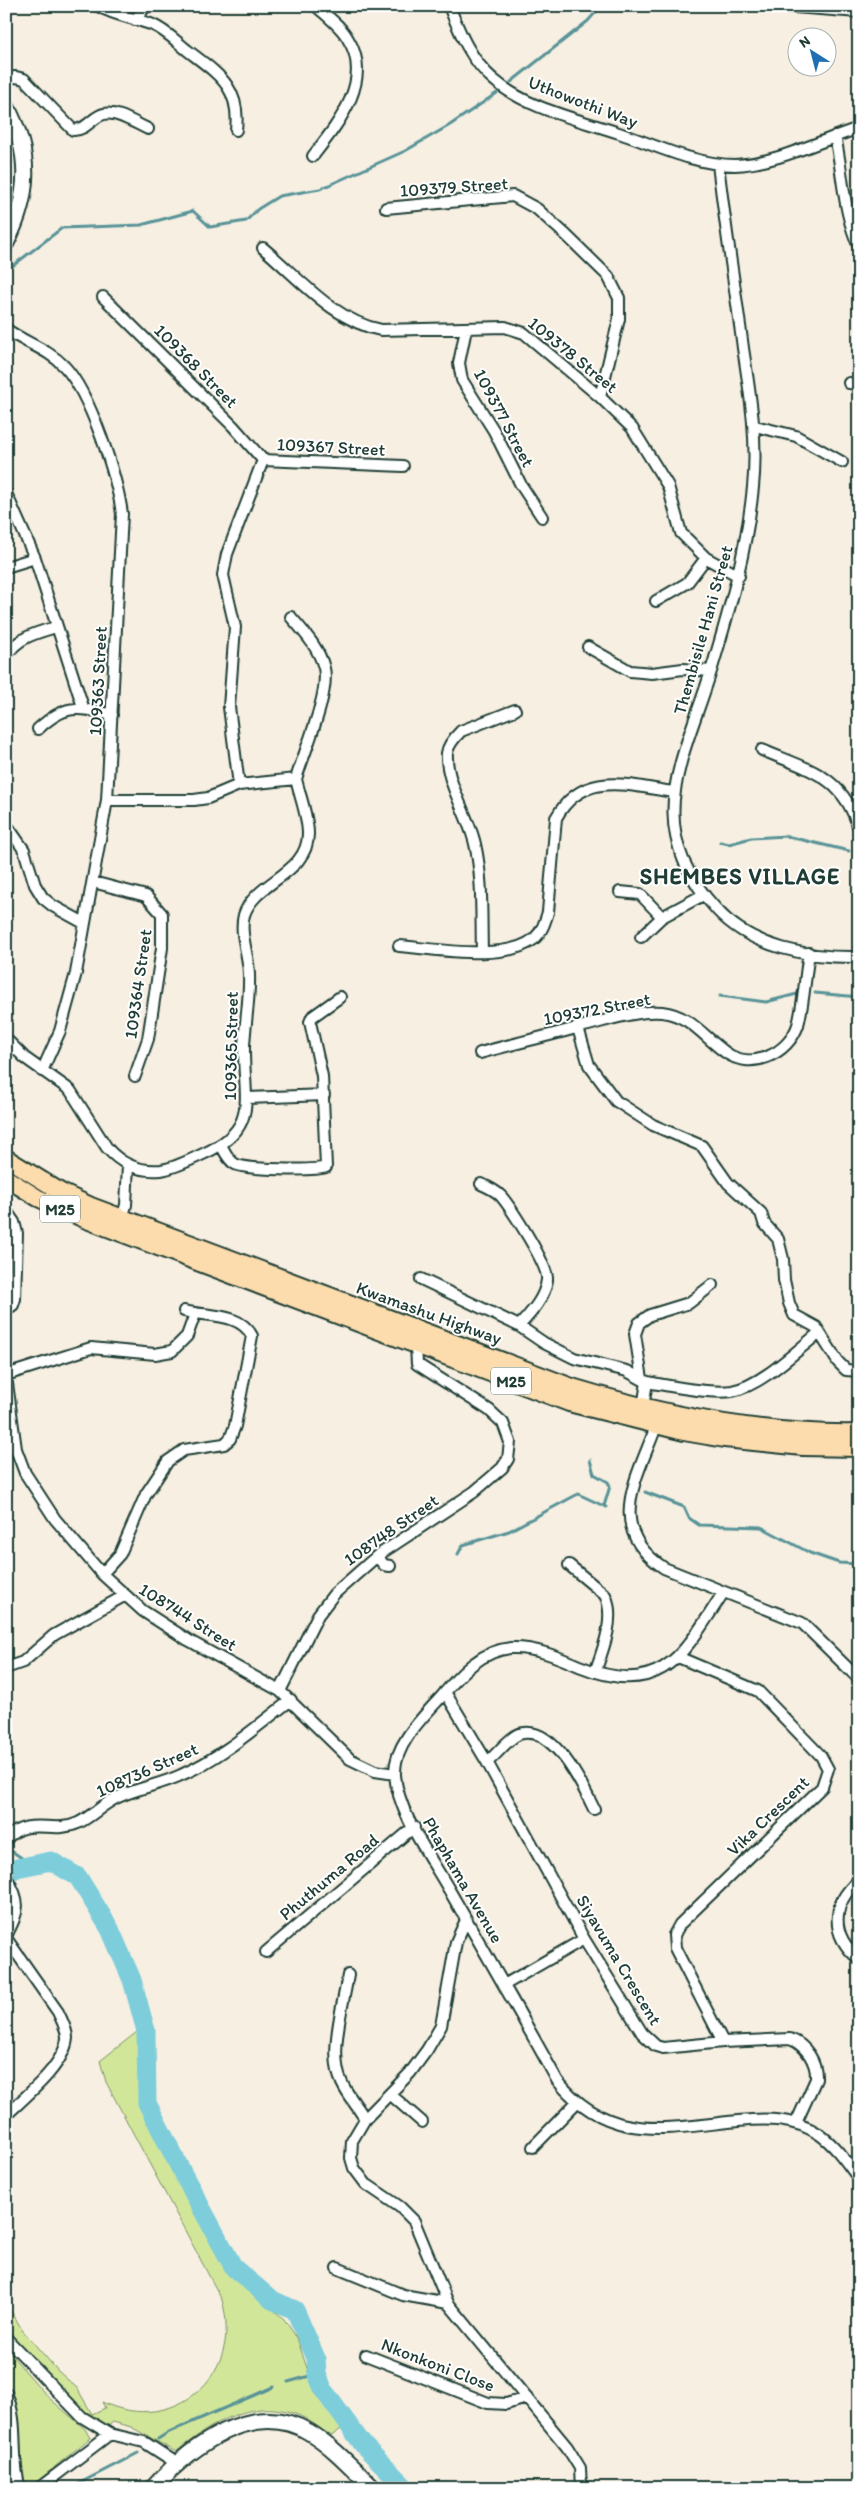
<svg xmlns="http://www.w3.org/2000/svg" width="865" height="2494" font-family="Itim,sans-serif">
<rect width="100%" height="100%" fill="#f7efe1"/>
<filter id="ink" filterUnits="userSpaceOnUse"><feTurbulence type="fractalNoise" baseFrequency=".02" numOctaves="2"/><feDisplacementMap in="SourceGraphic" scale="10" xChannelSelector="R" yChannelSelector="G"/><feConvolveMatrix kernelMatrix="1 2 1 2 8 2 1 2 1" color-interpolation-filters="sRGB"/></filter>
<g filter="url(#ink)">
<path fill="#d2e69a" stroke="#789267" d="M142 2028 144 2105 230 2271 284 2319 297 2338 313 2386 344 2427 330 2437C277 2386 225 2412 176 2452L131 2427 113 2422 107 2427 89 2418 6 2331V2303L23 2331 58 2371 77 2388 92 2414 105 2408 102 2402C174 2436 244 2375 222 2300L106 2082 100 2061Z
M6 2349 48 2397 85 2429 90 2438 29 2488H6Z"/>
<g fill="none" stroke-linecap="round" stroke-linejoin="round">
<path stroke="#589398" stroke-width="3" d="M511 82 588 21 601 6
M6 271 62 228 141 225 193 211 210 227 246 221 258 209 279 196 320 189 405 151 450 125 497 93
M720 842 729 844 751 838 786 836 849 851
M815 993 859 997
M720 996 766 1002 797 994
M590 1460 594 1474 608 1482 610 1486 604 1506
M645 1492 684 1507 689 1518 699 1525 761 1527 810 1553 839 1563 859 1564
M458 1554 463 1545 509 1531 578 1494 606 1507
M13 1852 32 1865
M288 2382 317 2374
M158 2439 169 2432 273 2387
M76 2488 78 2484 138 2453"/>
<path stroke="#7ecddb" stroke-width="19" d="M6 1874 17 1868 51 1861 78 1877 110 1929 132 1980 146 2031 147 2103 183 2174 234 2268 272 2300 295 2310 316 2358 317 2374 324 2391 364 2446 406 2488"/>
<g stroke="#1f3d34" stroke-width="14">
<path id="street" d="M98 6C115 16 135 18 153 25 165 30 176 41 187 50 218 74 241 87 236 130
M449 6C460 33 471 61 494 80 527 109 578 119 619 133 655 145 696 165 735 165 774 164 822 140 859 128
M781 6 859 12
M135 20 146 6
M6 78 16 77 24 79 73 130C86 131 93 116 104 114 118 111 136 124 148 129
M835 136C843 173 843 212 859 247
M313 156C338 124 374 80 348 39 341 26 327 16 316 6
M718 164C725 225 735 287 743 348 750 394 758 440 753 487 747 549 730 608 712 668 684 760 639 826 717 910 752 948 809 958 859 957
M386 208 513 196 537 209 566 235 608 276 619 298V319L600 397
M263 248C299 278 334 321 381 330L505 327 524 333 600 397 632 428 668 486 681 533 706 558 739 576
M103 297 233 426 263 460
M6 329C25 343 48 349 64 366 90 393 117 476 122 514L107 800 76 973 60 1031 42 1071
M466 329 459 363 462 380 494 431 521 485 542 517
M849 383 859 384
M755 426 796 436 842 462
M263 460 403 466
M6 493 35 558 83 707
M6 567 35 558
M656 601 687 583 706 558
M588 647 630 671 652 673 683 669 711 671
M6 656C18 637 36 633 56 627
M38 729C66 703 78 707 112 715
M762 750C809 770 843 775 859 829
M239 785 229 707 235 627 223 575 227 554 263 460
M107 800H194L208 798 239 785 296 779C304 752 330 694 324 668 319 648 304 632 291 617
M6 824 24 850 35 885 43 898 53 906 84 923
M93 882 146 896 162 914V948L148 1039 135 1076
M620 892 640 894 662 917
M641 937 662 917 703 895
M399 946C435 949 505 962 534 939 542 932 545 922 548 912L556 818C583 769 629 786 674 792
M482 951C481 916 483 879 475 844 469 816 445 782 447 753 448 745 455 737 461 731L515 710
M578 1028 589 1065 616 1101 653 1125 702 1146 728 1183 761 1213 764 1223 778 1239 783 1259 784 1280 789 1303 794 1315 816 1327 838 1362 846 1370 859 1371
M6 1039 25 1058 70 1090 107 1148C121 1164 139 1172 161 1170 175 1168 190 1160 203 1154 261 1128 243 1098 244 1046 245 1023 250 999 249 975 249 955 239 934 244 915 255 881 308 874 308 834 308 816 300 797 296 779
M480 1053C513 1044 547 1036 580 1027 606 1021 635 1010 662 1012 690 1015 704 1037 725 1052 750 1071 788 1055 798 1025 804 1002 805 976 809 953
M247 1098 324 1095
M221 1145C225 1152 228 1160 235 1164 246 1170 315 1171 326 1167L322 1076 310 1022 312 1017 340 997
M481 1184C488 1187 496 1191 501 1196 511 1208 549 1266 547 1280 545 1298 531 1313 519 1326
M121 1222 126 1205 128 1165
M421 1279 519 1326 544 1343 574 1358 627 1371 647 1382 643 1407
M6 1310 13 1305 15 1299 17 1233 14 1222 7 1212
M6 1375 91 1348 155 1354 172 1351 187 1336 195 1314
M6 1376 16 1449 25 1473 55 1519 102 1574 143 1611 188 1640 280 1691 350 1759 375 1771 395 1774
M642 1379 635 1334 639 1323 650 1315 689 1303 712 1285
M647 1382C671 1386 709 1394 732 1391 761 1386 796 1351 819 1333
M658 1421C639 1476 602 1527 664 1568L802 1623 859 1679
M377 1556 384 1565 390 1566
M569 1565 605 1595C616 1617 603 1650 595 1672
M102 1574 120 1554 146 1494 168 1461 184 1450 224 1444 230 1439 235 1426 252 1336C240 1312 207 1317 184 1311
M723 1593C683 1655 662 1699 579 1666 558 1657 535 1647 511 1648 482 1650 460 1674 442 1696 424 1716 393 1745 395 1775 398 1813 430 1856 448 1888 485 1952 522 2016 557 2080 608 2144 667 2128 738 2121 767 2118 794 2118 819 2134 836 2146 847 2163 859 2179
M678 1657 758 1691 821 1756 828 1769 822 1787 680 1924 674 1935 675 1948 723 2042
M6 1668 23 1662 54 1635 124 1596
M280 1691 318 1615 334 1594 377 1556 474 1492 502 1468 508 1459 510 1442 503 1423 489 1410 417 1364 416 1346
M445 1692 487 1762 584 1939 642 2033 656 2046 663 2048 723 2042 790 2039C806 2045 817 2062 816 2079L796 2123
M487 1762C497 1755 508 1738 519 1734 553 1723 583 1786 594 1809
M6 1839C30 1815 52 1835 78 1823 91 1817 102 1805 116 1798 137 1788 160 1785 181 1775 221 1758 256 1727 291 1700
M6 1877C22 1902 19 1911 6 1936
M859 1880C831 1904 830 1935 859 1959
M466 1920 456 1942 441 2026 427 2050 410 2073 365 2119 352 2141 351 2158 354 2168 366 2184 400 2207 414 2221 448 2303 567 2447 580 2468 581 2488
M6 1938 58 2012C62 2021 67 2029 67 2038 65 2065 25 2097 6 2115
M266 1952 414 1827
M348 1975C343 2006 328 2055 342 2083 348 2096 358 2107 365 2119
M504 1985 584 1939
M390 2094 422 2122
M533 2147 577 2102
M337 2268 403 2295 448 2303
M6 2338 82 2417 110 2434
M366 2355 488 2403 506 2404 527 2398
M6 2393C20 2424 10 2457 20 2488
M39 2488 110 2434 144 2442 178 2464"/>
</g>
<g stroke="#1f3d34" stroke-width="19">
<path id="secondary" d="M6 106C32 153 30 196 6 243
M153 2488C190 2447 253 2398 309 2432 333 2446 353 2469 373 2488"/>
</g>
<g stroke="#1f3d34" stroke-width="20">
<path id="primary" d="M6 1158 61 1192 91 1206 572 1387C664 1415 762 1435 859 1433
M6 1178 38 1198 84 1219 569 1403 684 1432 725 1439 803 1447 859 1448"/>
</g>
<use href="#street" stroke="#fff" stroke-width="10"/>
<use href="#secondary" stroke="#fff" stroke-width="15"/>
<use href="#primary" stroke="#fcdcac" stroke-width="16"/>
</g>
</g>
<g text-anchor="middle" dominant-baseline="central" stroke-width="4" stroke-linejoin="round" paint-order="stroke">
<g fill="#fff" stroke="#627771" stroke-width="1">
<rect x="40" y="1195.5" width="40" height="27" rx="4"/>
<rect x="491" y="1367.5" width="40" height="27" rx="4"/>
</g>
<g font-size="16" font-weight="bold" fill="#1f3d34">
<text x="60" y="1209">M25</text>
<text x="511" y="1381">M25</text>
</g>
<g font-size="18" fill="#1f3d34" stroke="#fff">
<text transform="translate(583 102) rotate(21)">Uthowothi Way</text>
<text transform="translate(454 187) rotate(-4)">109379 Street</text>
<text transform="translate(573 355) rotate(39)">109378 Street</text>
<text transform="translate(196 366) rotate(45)">109368 Street</text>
<text transform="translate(504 418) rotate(62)">109377 Street</text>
<text transform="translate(331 447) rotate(3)">109367 Street</text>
<text transform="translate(703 630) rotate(-74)">Thembisile Hani Street</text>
<text transform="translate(98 681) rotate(-87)">109363 Street</text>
<text transform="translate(138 984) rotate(-82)">109364 Street</text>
<text transform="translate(597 1009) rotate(-11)">109372 Street</text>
<text transform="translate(231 1046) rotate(-89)">109365 Street</text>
<text transform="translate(429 1313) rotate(20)">Kwamashu Highway</text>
<text transform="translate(391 1530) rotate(-35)">108748 Street</text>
<text transform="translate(188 1617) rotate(32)">108744 Street</text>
<text transform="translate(147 1770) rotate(-24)">108736 Street</text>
<text transform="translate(768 1816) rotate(-44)">Vika Crescent</text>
<text transform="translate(329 1877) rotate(-40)">Phuthuma Road</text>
<text transform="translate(463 1880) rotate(60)">Phaphama Avenue</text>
<text transform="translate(619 1960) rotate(59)">Siyavuma Crescent</text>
<text transform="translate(438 2365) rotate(21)">Nkonkoni Close</text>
</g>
<g font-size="22" font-weight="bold" letter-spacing="1" fill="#1f3d34" stroke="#fff">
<text x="740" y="876">SHEMBES VILLAGE</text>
</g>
</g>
<rect width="865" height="2494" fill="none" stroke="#fff" stroke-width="25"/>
<rect x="12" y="12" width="840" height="2469" fill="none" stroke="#1f3d34" stroke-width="2" filter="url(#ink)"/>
<g transform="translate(812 52) rotate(324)"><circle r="24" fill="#ffffff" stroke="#a5b1ae"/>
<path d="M0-4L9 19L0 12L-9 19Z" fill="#1f6fb2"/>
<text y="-8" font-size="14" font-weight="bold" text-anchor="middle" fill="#1f3d34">N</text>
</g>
</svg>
